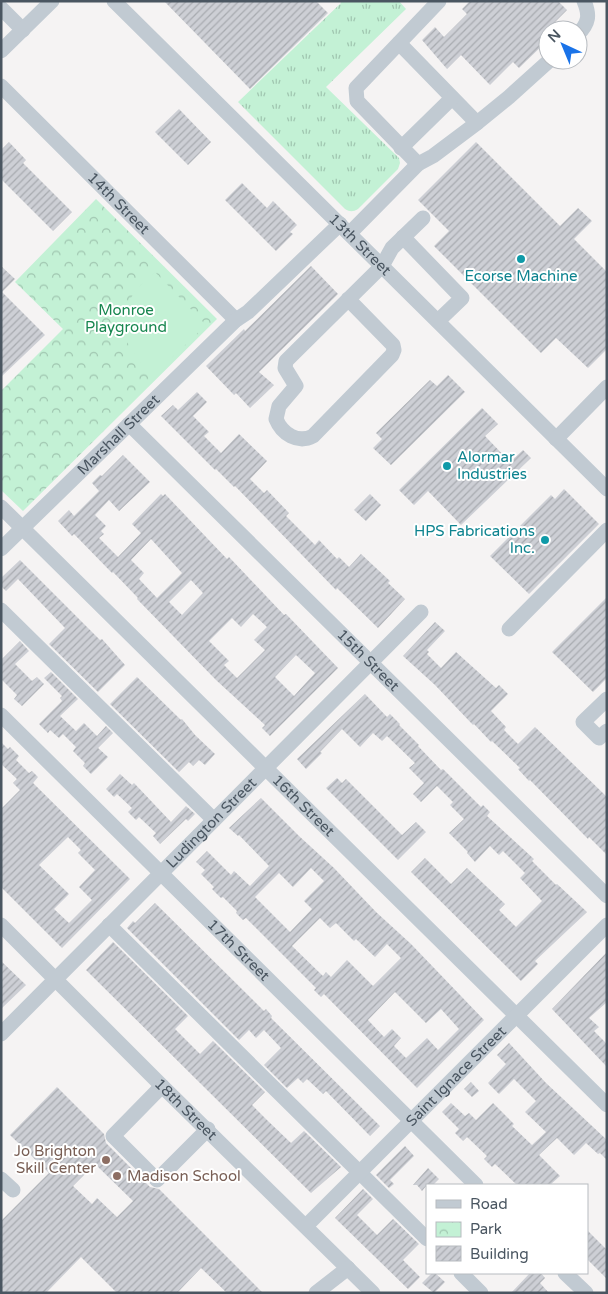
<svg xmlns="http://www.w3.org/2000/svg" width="608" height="1294" font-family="'Varela Round',sans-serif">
<defs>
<pattern id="grass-tufts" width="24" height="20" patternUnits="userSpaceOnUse" patternTransform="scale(1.25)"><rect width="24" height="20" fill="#c3f1d5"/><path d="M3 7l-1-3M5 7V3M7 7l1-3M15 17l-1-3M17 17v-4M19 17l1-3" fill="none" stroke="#a0c6b0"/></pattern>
<pattern id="park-crowns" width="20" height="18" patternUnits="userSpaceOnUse" patternTransform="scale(1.25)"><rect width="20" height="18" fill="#c3f1d5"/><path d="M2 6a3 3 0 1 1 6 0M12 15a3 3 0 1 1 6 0" fill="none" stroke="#a0c6b0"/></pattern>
<pattern id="building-hatch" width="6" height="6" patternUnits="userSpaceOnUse" patternTransform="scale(1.25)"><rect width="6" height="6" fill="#cdcfd5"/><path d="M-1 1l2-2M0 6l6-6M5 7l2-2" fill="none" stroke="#a8abb0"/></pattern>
</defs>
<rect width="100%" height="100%" fill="#f5f3f3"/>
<path fill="url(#grass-tufts)" d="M340 1H399L406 9 326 87 399 158 400 163 398 169 358 209C353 212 350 212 345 209L238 102 341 3Z"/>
<path fill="url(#park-crowns)" d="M96 199 217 319 23 511 1 490V391L63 329 15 282Z"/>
<path fill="#c3f1d5" d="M155 272 206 325 153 376 140 362 125 339 124 313 135 290Z"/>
<path fill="url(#building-hatch)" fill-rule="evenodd" d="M164 1H316L328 13 250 89Z
M470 1H558L567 10 555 22 564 30H548V40L519 68 513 62 490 85 461 55 447 69 422 40 435 27 444 37 467 14 462 9Z
M179 109 211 142 188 165 155 132Z
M9 142 26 160 23 163 72 212 53 231 1 179V150Z
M476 142 560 226 578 208 592 221 574 239 607 272V349L588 368 556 338 541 353 434 246 449 231 418 200Z
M242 183 267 208 273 201 297 225 290 232 293 234 276 251 225 200Z
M1 266 15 279 2 292 45 335 1 377Z
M311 266 338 294 259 372 274 385 250 408 236 393 234 395 206 366 244 329 245 331Z
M448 375 465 392 391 465 373 448 382 439 376 433 430 380 437 386Z
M197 392 207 402 193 416 209 432 204 436 221 453 239 434 267 461 250 479 264 493 267 490 289 513 286 516 315 545 319 540 337 559 339 557 349 567 361 554 390 581 388 583 405 599 378 628 337 588 336 590 235 486 234 487 216 469 215 470 161 416 173 405 178 410Z
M482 408 498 424 485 436 510 462 523 450 531 458 461 525 428 491 414 505 399 490Z
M123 455 150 482 119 511 109 500 95 515 106 526 101 531 104 534 99 538 118 557 141 533 132 524 161 494 163 496 165 494 227 559 229 557 284 615 286 614 338 668 270 736 262 728 265 725 216 680 137 599 138 598 113 572 112 573 74 534 72 536 58 521 69 510 74 516 99 491 92 483 100 475 102 476ZM151 539 182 573 157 598 139 579 144 573 131 560ZM191 580 203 593 182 615 169 602ZM253 614 267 627 254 640 265 650 237 678 224 665 229 661 209 641 232 618 241 627ZM296 655 315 673 294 696 275 677Z
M564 489 599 524 529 594 490 556 551 495 555 499Z
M370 494 381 505 366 521 354 510Z
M20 560 100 640 102 639 125 665 98 692 49 644 65 628 18 579 6 591 1 586V578Z
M607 597V678L593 692 552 652Z
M435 622 445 631 427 650 429 652 427 654 441 668 456 652 496 688 499 685 508 694 491 711 506 727 504 730 518 744 535 727 607 797V855L589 837 588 839 530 780 529 781 518 769 520 768 492 741 491 742 474 724 473 725 435 685 403 656Z
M20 641 29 651 15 664 32 681 37 677 44 684 22 706 14 699 17 695 1 679V660Z
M51 672 78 699 60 716 76 731 84 723 97 736 106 726 113 733 98 748 108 757 91 774 83 766 85 763 73 751 76 747 63 734 59 738 50 730 48 733 39 724 62 701 60 698 62 696 44 678Z
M137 677 181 720 182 719 195 735 215 754 205 765 199 760 193 766 189 762 179 772 110 704Z
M365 694 387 717 390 714 400 724 399 725 419 745 418 746 441 770 443 769 481 807 483 805 490 812 487 816 534 859 532 861 556 885 557 884 587 912 535 961 538 964 521 981 411 872 425 858 451 884 467 868 505 904 499 910 516 927 542 901 520 878 525 873 503 851 499 855 490 846 475 862 467 853 468 852 449 833 464 819 450 805 453 802 437 786 421 802 413 794 424 783 409 768 415 763 387 736 382 741 373 733 360 747 342 729 320 752 322 753 306 769 297 759Z
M1 742 8 749 10 747 19 756 16 760 29 773 32 771 38 777 33 783 130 879 62 948 1 887V809L20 790 13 783 17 779 1 764ZM68 837 81 850 78 853 95 870 79 887 92 900 69 923 54 909 69 894 39 865Z
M120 774 132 785 134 783 171 822 186 806 195 814 188 821 186 819 160 844 153 836 156 833 139 817 136 820 128 812 132 808 117 794 114 797 106 789Z
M337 778 342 783 346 779 402 835 416 822 426 832 398 860 326 788Z
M261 798 299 836 334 868 376 912 411 944 484 1020 417 1088 324 994 321 997 314 990 316 988 246 918 243 920 236 913 237 911 223 897 221 898 212 889 214 887 201 874 205 870 196 862 207 851 231 875 234 871 250 886 269 866 239 835 238 836 229 828ZM311 868 324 881 304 901 312 909 290 932 255 897 279 873 293 887ZM320 918 330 928 336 923 354 941 356 939 375 957 387 944 401 958 373 986 347 960 331 977 326 972 323 976 292 946ZM395 992 426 1023 441 1009 459 1029 438 1050 427 1038 406 1058 394 1046 401 1038 392 1029 384 1037 368 1020Z
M155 903 264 1011 266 1009 272 1016 271 1018 380 1126 370 1136 326 1091 323 1094 307 1079 303 1083 298 1078 287 1088 264 1065 281 1048 264 1030 256 1038 249 1030 239 1040 127 928 133 921 135 923Z
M113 942 188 1016 175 1029 200 1054 213 1041 265 1092 252 1105 269 1122 291 1143 304 1131 341 1167 311 1193 86 970Z
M607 952V1002L589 1018 599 1027 594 1031 607 1044V1067L552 1009Z
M1 961 26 985 1 1009Z
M509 1043 546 1083 607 1140V1160L600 1153 598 1154 586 1143 574 1155 557 1138 539 1155 560 1176 550 1185H517L495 1164 492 1167 484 1159 487 1156 467 1137 463 1141 455 1133 459 1129 442 1112 451 1103 465 1116 469 1113 476 1120 493 1103 514 1124 512 1126 532 1145 546 1132 525 1112 536 1101 514 1079 499 1094 488 1083 506 1064 497 1055Z
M471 1082 479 1091 472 1097 464 1089Z
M57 1087 104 1134 106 1143 150 1187 159 1189 263 1293H227L201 1268 177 1293H117L81 1257 46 1293H1V1221L49 1173 10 1135ZM95 1164 133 1201 117 1217 97 1198 92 1204 73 1186Z
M405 1146 414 1156 390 1180 394 1184 389 1188 376 1175Z
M428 1168 439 1179 433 1185H427L422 1191 417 1185H413Z
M363 1189 373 1199 357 1215 377 1235 393 1219 419 1244 403 1260 420 1277 408 1289 335 1218Z
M587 1230 607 1250V1279L587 1259Z
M432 1273H435L445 1282 434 1293 422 1283Z
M530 1273H541L545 1278 540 1283 549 1293H511Z"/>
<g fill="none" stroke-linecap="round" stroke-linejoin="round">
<g stroke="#c1cad2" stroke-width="15">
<path id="s1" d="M114 1 607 489"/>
<path d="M1 8 23 30"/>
<path d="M578 34C589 23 590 15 584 1"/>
<path d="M399 43 477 123"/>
<path d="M1 51 52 1"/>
<path id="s2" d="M1 86 236 320"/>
<path d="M401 148 452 98"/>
<path d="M418 164 357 101 356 88 439 1"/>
<path d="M350 233 418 164 433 156 477 123 509 97 550 60"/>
<path d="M403 237 462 298 438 321"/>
<path d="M348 299 393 345 394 350 392 355 313 436C298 444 282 434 276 419L279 406 296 386 285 368 286 361 382 266 392 248 423 218"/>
<path id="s3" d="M129 424 607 896"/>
<path d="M556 439 607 387"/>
<path id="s4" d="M1 507 607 1105"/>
<path id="s5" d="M1 549 236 320 248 312 340 224"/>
<path d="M1 610 214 820"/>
<path d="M509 629 607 530"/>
<path d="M607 699 583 722 599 738 607 731"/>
<path id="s6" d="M1 715 476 1185"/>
<path id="s7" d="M1 925 162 1086 373 1293"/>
<path d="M109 925 427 1239"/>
<path id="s8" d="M1 1034 421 612"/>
<path d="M162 1086 113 1136 157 1180 208 1129"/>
<path d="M1 1179 13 1190"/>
<path id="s9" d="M306 1226 607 925"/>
<path d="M461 1273 481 1293"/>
<path d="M565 1273 586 1293"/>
<path d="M316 1293 348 1268"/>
</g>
</g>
<g fill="#0f9aa8" stroke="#fff" stroke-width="2">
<circle cx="521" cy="259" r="5"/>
<circle cx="447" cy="466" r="5"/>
<circle cx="545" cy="540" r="5"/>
</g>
<g fill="#8d6e63" stroke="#fff" stroke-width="2">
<circle cx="106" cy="1160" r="5"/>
<circle cx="117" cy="1176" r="5"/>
</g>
<g text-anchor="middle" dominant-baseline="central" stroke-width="4" stroke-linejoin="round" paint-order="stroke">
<g font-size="15" fill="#4a5661" stroke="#fff">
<text stroke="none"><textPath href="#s2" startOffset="166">14th Street</textPath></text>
<text stroke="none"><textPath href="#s1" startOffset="346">13th Street</textPath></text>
<text stroke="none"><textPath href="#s5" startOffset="164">Marshall Street</textPath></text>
<text stroke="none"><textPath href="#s3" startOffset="336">15th Street</textPath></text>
<text stroke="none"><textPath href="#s4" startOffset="425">16th Street</textPath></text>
<text stroke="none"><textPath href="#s8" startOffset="298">Ludington Street</textPath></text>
<text stroke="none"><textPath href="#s6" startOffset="334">17th Street</textPath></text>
<text stroke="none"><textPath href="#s9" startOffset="212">Saint Ignace Street</textPath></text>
<text stroke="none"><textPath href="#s7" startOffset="261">18th Street</textPath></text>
</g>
<g font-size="15" fill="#0d838f" stroke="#fff">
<text x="521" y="276">Ecorse Machine</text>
<text x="457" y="457" text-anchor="start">Alormar<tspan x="457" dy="17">Industries</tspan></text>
<text x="535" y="531" text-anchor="end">HPS Fabrications<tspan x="535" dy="17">Inc.</tspan></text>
</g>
<g font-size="15" fill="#17864f" stroke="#fff">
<text x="126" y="310">Monroe<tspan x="126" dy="17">Playground</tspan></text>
</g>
<g font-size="15" fill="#785e54" stroke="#fff" text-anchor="end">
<text x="96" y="1151">Jo Brighton<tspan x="96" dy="17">Skill Center</tspan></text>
<text x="127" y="1176" text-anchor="start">Madison School</text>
</g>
</g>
<rect width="608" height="1294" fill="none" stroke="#4a5661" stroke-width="5"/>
<rect x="426" y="1184" width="162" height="90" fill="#ffffff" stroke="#b7bbc0"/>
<rect x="436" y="1200" width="25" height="8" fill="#c1cad2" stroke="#b7bbc0"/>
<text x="470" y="1209" font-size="15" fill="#4a5661">Road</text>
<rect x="436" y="1222" width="25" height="15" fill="url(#park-crowns)" stroke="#b7bbc0"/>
<text x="470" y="1234" font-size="15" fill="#4a5661">Park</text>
<rect x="436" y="1246" width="25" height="15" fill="url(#building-hatch)" stroke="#b7bbc0"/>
<text x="470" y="1259" font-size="15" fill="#4a5661">Building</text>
<g transform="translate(563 45) rotate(316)"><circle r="24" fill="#ffffff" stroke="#b7bbc0"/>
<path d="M0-4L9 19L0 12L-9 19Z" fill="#1a73e8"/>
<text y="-8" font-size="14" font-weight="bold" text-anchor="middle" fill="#4a5661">N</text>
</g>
</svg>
